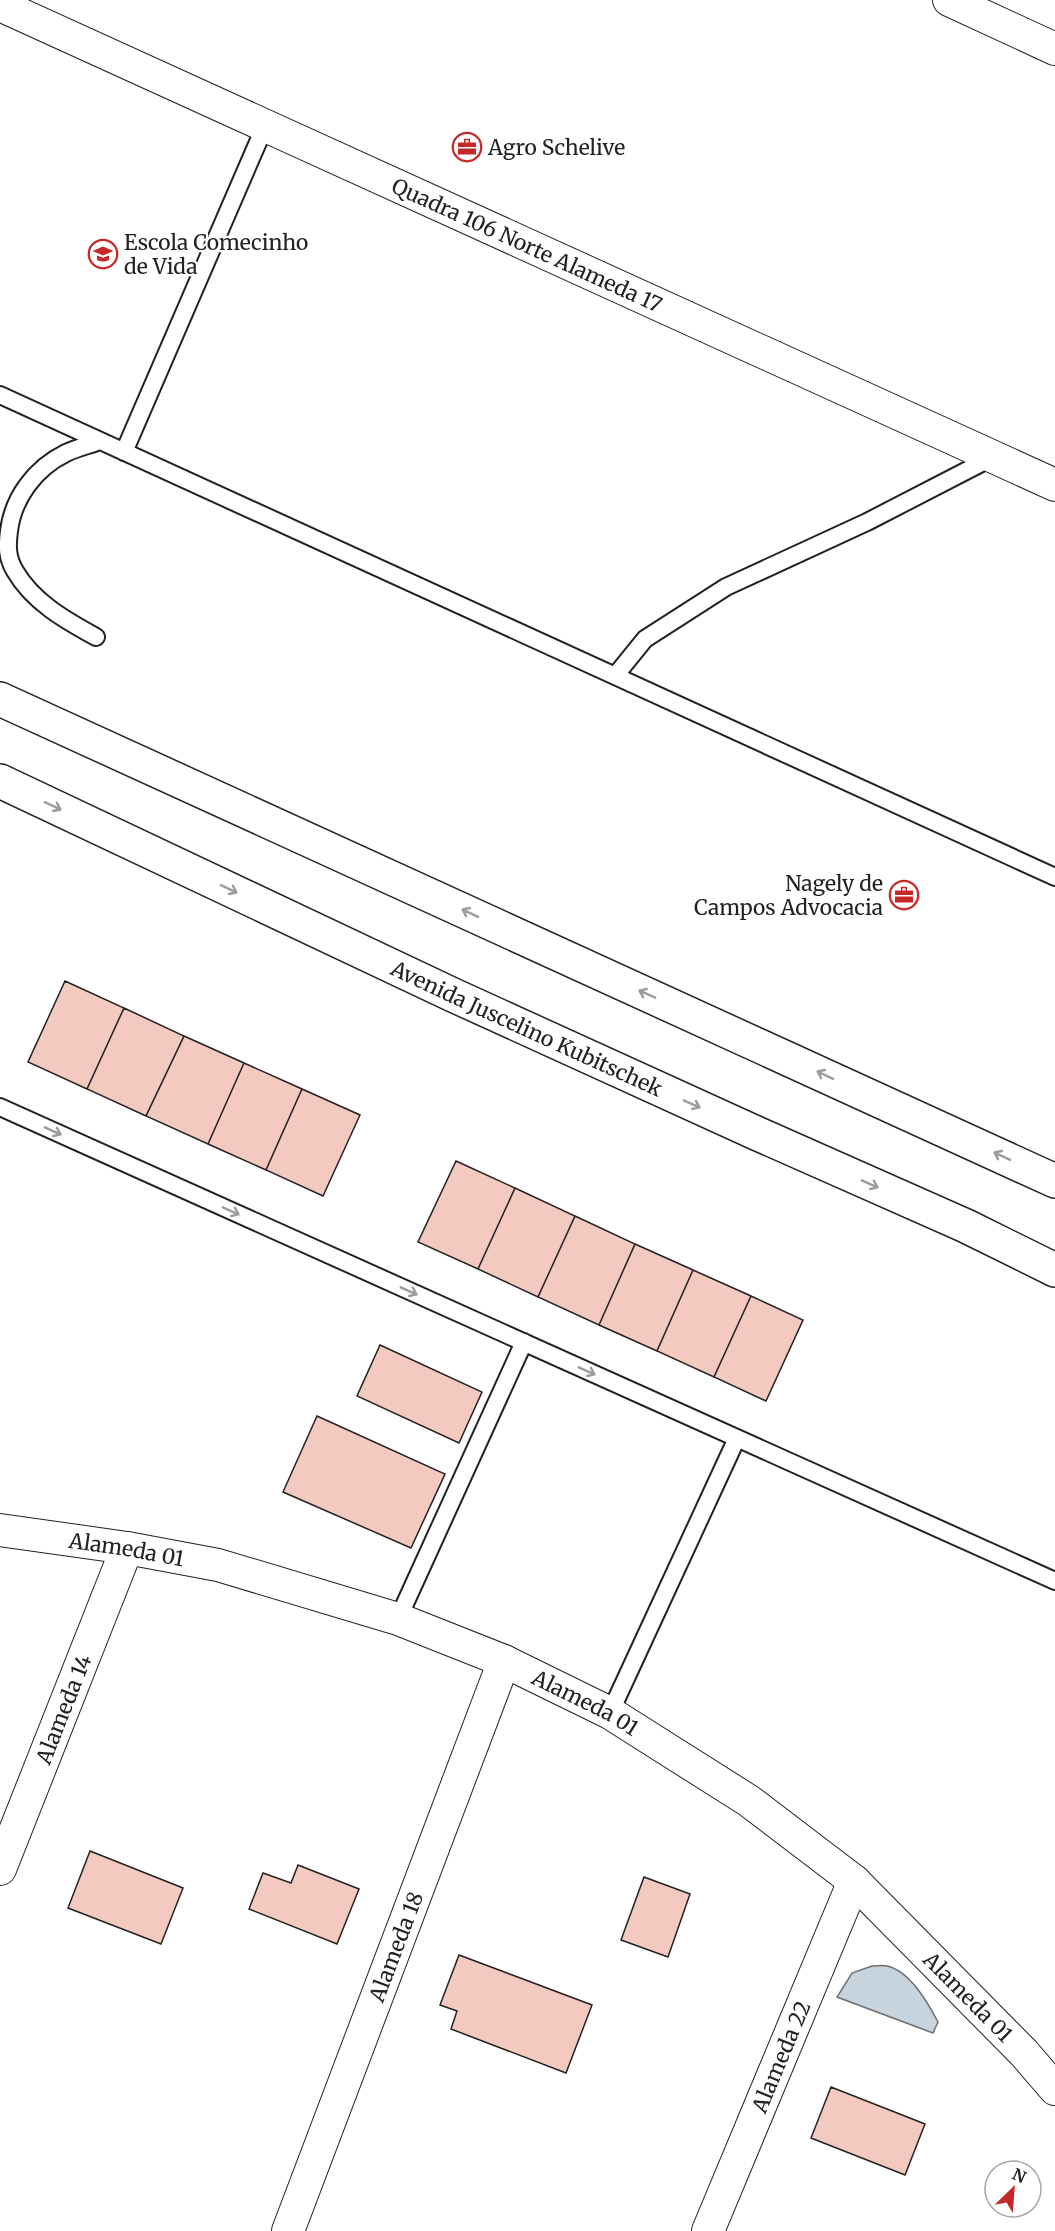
<svg xmlns="http://www.w3.org/2000/svg" width="1055" height="2231" font-family="Merriweather,serif">
<rect width="100%" height="100%" fill="#fff"/>
<path fill="#c7d3dd" stroke="#6f6f6f" stroke-width="1.5" d="M872 1966C877 1966 883 1965 887 1966 910 1971 928 2003 938 2022L933 2033 837 1997 852 1973Z"/>
<path fill="#f3c9c0" stroke="#222" stroke-width="1.5" d="M65 981 124 1008 87 1089 28 1062Z
M124 1008 184 1036 146 1116 87 1089Z
M184 1036 244 1063 208 1144 146 1116Z
M244 1063 302 1089 266 1170 208 1144Z
M302 1089 360 1115 323 1196 266 1170Z
M456 1161 515 1188 478 1269 418 1242Z
M515 1188 575 1216 538 1297 478 1269Z
M575 1216 635 1244 599 1325 538 1297Z
M635 1244 693 1270 657 1351 599 1325Z
M693 1270 751 1296 714 1377 657 1351Z
M751 1296 803 1320 766 1401 714 1377Z
M380 1345 482 1392 459 1443 357 1396Z
M317 1416 445 1474 411 1548 283 1492Z
M90 1851 183 1888 161 1944 68 1908Z
M298 1865 359 1889 337 1944 249 1909 263 1873 291 1883Z
M644 1877 690 1894 668 1957 621 1940Z
M459 1955 592 2005 566 2073 451 2029 457 2011 440 2005Z
M831 2087 925 2124 905 2175 811 2138Z"/>
<g fill="none" stroke-linecap="round" stroke-linejoin="round">
<g stroke="#222" stroke-width="20">
<path id="lane" d="M0 395 1055 877
M124 452 265 126
M96 637C65 620 33 602 15 571 7 558 7 546 9 531 13 498 35 468 66 453 76 448 89 445 100 441
M615 676 645 639 726 587 867 522 993 457
M0 1107 1055 1581
M398 1619 524 1342
M610 1713 737 1438"/>
</g>
<g stroke="#222" stroke-width="34">
<g id="street">
<path d="M949 0 1055 49"/>
<path id="s1" d="M0 5 1055 485"/>
<path id="s2" d="M0 1530 127 1548 218 1565 398 1619 504 1661 610 1713 749 1801 854 1881 1024 2053 1055 2089"/>
<path id="s3" d="M0 1869 127 1548"/>
<path id="s4" d="M288 2231 504 1661"/>
<path id="s5" d="M708 2231 854 1881"/>
</g>
</g>
<g stroke="#222" stroke-width="36">
<g id="primary">
<path d="M0 699 1055 1181"/>
<path id="s6" d="M0 781 453 995 756 1133 966 1226 1055 1270"/>
</g>
</g>
<use href="#lane" stroke="#fff" stroke-width="16"/>
<use href="#street" stroke="#fff" stroke-width="32"/>
<use href="#primary" stroke="#fff" stroke-width="33"/>
</g>
<defs><path id="oneway-shaft" d="M-6 0H5M1.5-3L5.5 0L1.5 3" fill="none" stroke-width="1.6" stroke-linecap="round" stroke-linejoin="round" transform="scale(1.5)"/></defs>
<g stroke="#9c9c9c">
<use href="#oneway-shaft" transform="translate(53 806) rotate(25)"/>
<use href="#oneway-shaft" transform="translate(229 889) rotate(25)"/>
<use href="#oneway-shaft" transform="translate(470 913) rotate(-155)"/>
<use href="#oneway-shaft" transform="translate(647 994) rotate(-156)"/>
<use href="#oneway-shaft" transform="translate(825 1075) rotate(-155)"/>
<use href="#oneway-shaft" transform="translate(692 1104) rotate(24)"/>
<use href="#oneway-shaft" transform="translate(53 1131) rotate(24)"/>
<use href="#oneway-shaft" transform="translate(1002 1156) rotate(-155)"/>
<use href="#oneway-shaft" transform="translate(870 1184) rotate(24)"/>
<use href="#oneway-shaft" transform="translate(231 1211) rotate(24)"/>
<use href="#oneway-shaft" transform="translate(409 1291) rotate(24)"/>
<use href="#oneway-shaft" transform="translate(587 1371) rotate(24)"/>
</g>
<defs>
<g id="office-ring" transform="scale(1.5)"><circle r="9.5" fill="#fff" stroke="#c62828" stroke-width="1.5"/><path d="M-6-3h4V-5.5h4V-3h4V5H-6ZM-1-4.5V-3h2v-1.5ZM-6 0V1H6V0Z" fill="#c62828"/></g>
<g id="school-ring" transform="scale(1.5)"><circle r="9.5" fill="#fff" stroke="#c62828" stroke-width="1.5"/><path d="M0-5L7-2L0 1L-7-2ZM-4 1L0 2.5L4 1V4Q0 6-4 4Z" fill="#c62828"/></g>
</defs>
<g fill-rule="evenodd">
<use href="#office-ring" x="467" y="147"/>
<use href="#school-ring" x="103" y="254"/>
<use href="#office-ring" x="904" y="895"/>
</g>
<g text-anchor="middle" dominant-baseline="central" stroke-width="4.5" stroke-linejoin="round" paint-order="stroke">
<g font-size="21" fill="#222" stroke="#fff" text-anchor="start">
<text x="488" y="147">Agro Schelive</text>
<text x="124" y="242">Escola Comecinho<tspan x="124" dy="24">de Vida</tspan></text>
<text x="883" y="883" text-anchor="end">Nagely de<tspan x="883" dy="24">Campos Advocacia</tspan></text>
</g>
<g font-size="21" fill="#222" stroke="#fff">
<text stroke="none"><textPath href="#s1" startOffset="579">Quadra 106 Norte Alameda 17</textPath></text>
<text stroke="none"><textPath href="#s6" startOffset="582">Avenida Juscelino Kubitschek</textPath></text>
<text stroke="none"><textPath href="#s2" startOffset="128">Alameda 01</textPath></text>
<text stroke="none"><textPath href="#s2" startOffset="614">Alameda 01</textPath></text>
<text stroke="none"><textPath href="#s3" startOffset="172">Alameda 14</textPath></text>
<text stroke="none"><textPath href="#s4" startOffset="304">Alameda 18</textPath></text>
<text stroke="none"><textPath href="#s2" startOffset="1100">Alameda 01</textPath></text>
<text stroke="none"><textPath href="#s5" startOffset="189">Alameda 22</textPath></text>
</g>
</g>
<g transform="translate(1013 2189) rotate(25)"><circle r="28" fill="#ffffff" stroke="#a7a7a7" stroke-width="1.5"/>
<path d="M0-4.5L10 22L0 15L-10 22Z" fill="#c62828"/>
<text y="-9" font-size="16" font-weight="bold" text-anchor="middle" fill="#222222">N</text>
</g>
</svg>
